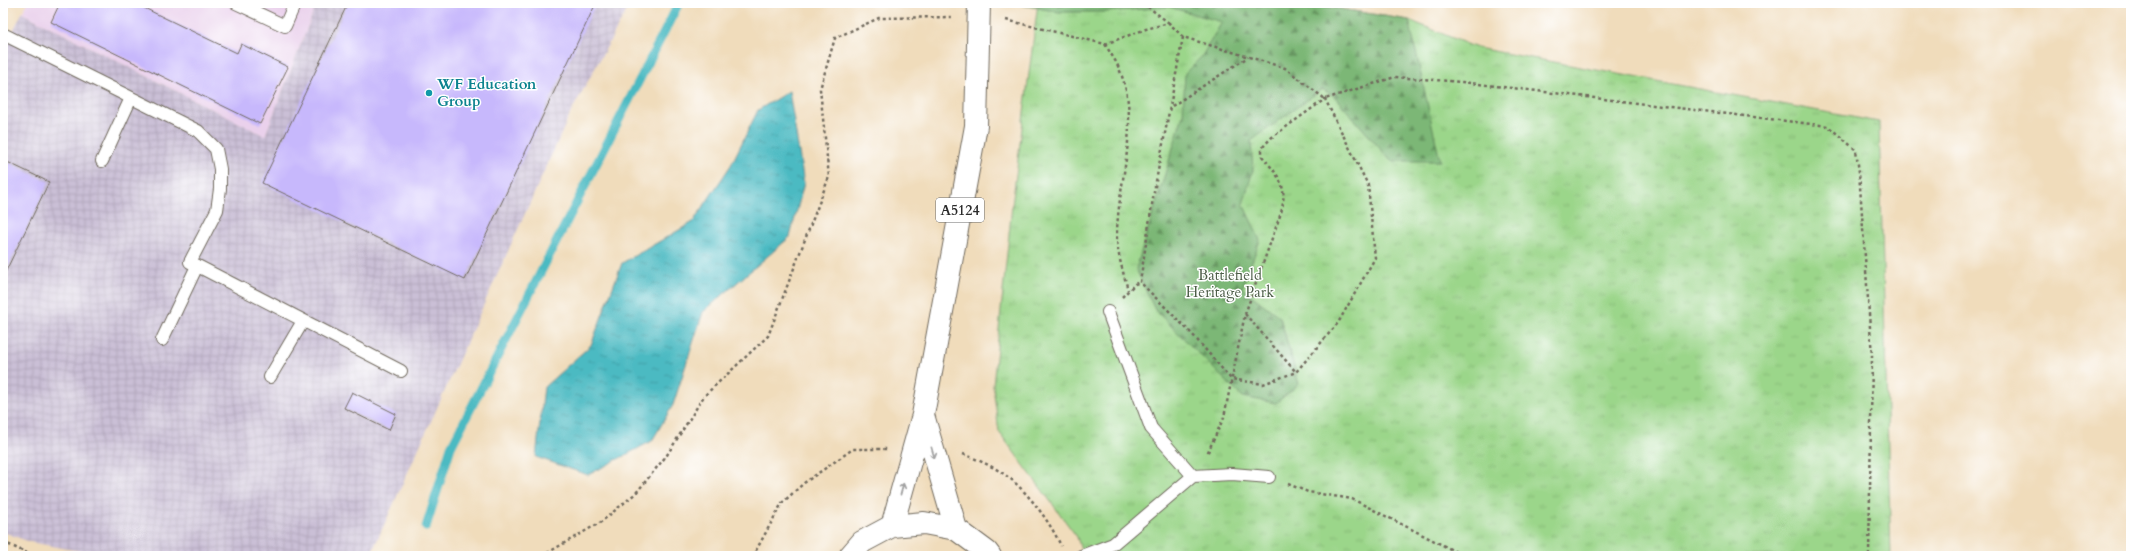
<svg xmlns="http://www.w3.org/2000/svg" width="2134" height="559" font-family="Cardo,serif">
<defs>
<pattern id="industrial-grid" width="8" height="8" patternUnits="userSpaceOnUse"><rect width="8" height="8" fill="#cabfd6"/><path d="M0 4h8M4 0v8" fill="none" stroke="#aea4b8"/></pattern>
<pattern id="grass-tufts" width="24" height="20" patternUnits="userSpaceOnUse"><rect width="24" height="20" fill="#9bd68a"/><path d="M3 7l-1-3M5 7V3M7 7l1-3M15 17l-1-3M17 17v-4M19 17l1-3" fill="none" stroke="#86b877"/></pattern>
<pattern id="forest-firs" width="22" height="20" patternUnits="userSpaceOnUse"><rect width="22" height="20" fill="#7cb776"/><path d="M5 1l3.5 6h-7zM16 11l3.5 6h-7z" fill="#669561"/></pattern>
<pattern id="water-ripples" width="26" height="14" patternUnits="userSpaceOnUse"><rect width="26" height="14" fill="#4bbac2"/><path d="M2 4q2-2 4 0t4 0M15 11q2-2 4 0t4 0" fill="none" stroke="#3f979e"/></pattern>
</defs>
<rect width="100%" height="100%" fill="#fff"/>
<filter id="ink" filterUnits="userSpaceOnUse"><feTurbulence type="fractalNoise" baseFrequency=".025" numOctaves="2"/><feDisplacementMap in="SourceGraphic" scale="8" xChannelSelector="R" yChannelSelector="G"/><feConvolveMatrix kernelMatrix="1 2 1 2 8 2 1 2 1" color-interpolation-filters="sRGB"/></filter>
<filter id="wash" filterUnits="userSpaceOnUse"><feTurbulence type="fractalNoise" baseFrequency=".012" numOctaves="4" result="noise"/><feDisplacementMap in="SourceGraphic" scale="16" xChannelSelector="R" yChannelSelector="G"/><feGaussianBlur stdDeviation="0.9" result="paint"/><feColorMatrix in="noise" values="0 0 0 0 0 0 0 0 0 0 0 0 0 0 0 0 0 1.4 0 .05"/><feComposite in="paint" operator="in"/></filter>
<g filter="url(#wash)">
<rect width="100%" height="100%" fill="#f0dcbb"/>
<path fill="#ead1ec" d="M27 3H317L265 136 22 13Z"/>
<path fill="url(#industrial-grid)" d="M317 3H631L571 112 370 556H106L30 542 3 532V51L22 13 265 136Z"/>
<path fill="url(#grass-tufts)" stroke="#63805a" d="M1038 3H1304L1409 20 1477 48 1879 122 1891 556H1083L1077 537 999 432 993 386 1012 206Z"/>
<path fill="url(#forest-firs)" stroke="#547150" d="M1021 3H1304L1409 20 1440 161H1391L1334 96 1322 89 1251 141 1253 170 1243 204 1260 240 1242 288 1280 317 1299 384 1276 403 1242 397 1155 310 1136 269 1183 115 1185 73 1202 56 1222 22 1169 7 1106 12H1059L1021 5Z"/>
<path fill="url(#water-ripples)" stroke="#3b7276" d="M789 91 804 183 790 237 703 312 673 405 652 441 588 475 536 457 544 387 591 345 622 263 693 222 731 165 758 110Z"/>
<g fill="none" stroke-linecap="round" stroke-linejoin="round">
<path stroke="#4bbac2" stroke-width="9" d="M426 527 451 447 679 3"/>
</g>
<g id="blocks">
<path fill="#c7b8fc" d="M60 3H134L237 53 241 44 288 67 260 124 51 22Z
M348 3H596L465 280 262 183Z
M3 160 49 182 3 277Z
M352 392 396 414 389 430 344 408Z"/>
</g>
</g>
<g filter="url(#ink)">
<use href="#blocks" fill-opacity="0" stroke="#70695d" stroke-width="1"/>
<g fill="none" stroke-linecap="round" stroke-linejoin="round">
<g stroke="#70695d" stroke-width="14">
<path id="lane" d="M236 3 285 26 295 3
M3 34 198 131 216 149 220 169V189L217 210 190 262 401 371
M102 161 131 98
M162 340 197 266
M270 377 303 321
M1193 476 1232 474 1269 477
M1081 556 1113 544 1193 476 1151 428 1108 312"/>
</g>
<g stroke="#70695d" stroke-width="24">
<path id="primary" d="M923 415 956 529
M892 526 923 415 976 126 979 3
M850 556 862 542 892 526 924 523 956 529 987 552 990 556"/>
</g>
<path stroke="#70695d" stroke-width="2.5" stroke-dasharray="3 3" stroke-linecap="butt" d="M1143 3 1169 23
M1006 20 1105 44 1146 29 1169 23 1183 37 1285 68 1325 99 1395 77 1462 82 1828 126 1856 150 1859 172 1872 356 1869 556
M1183 37 1154 192 1140 282 1192 334 1231 379 1263 384 1296 372 1338 323 1375 258 1368 185 1325 99 1271 138 1262 148V156C1279 177 1288 185 1281 213L1245 314 1224 417 1207 454
M1105 44C1110 53 1117 62 1120 71 1141 123 1119 177 1117 231 1116 251 1123 271 1128 290
M1172 106 1248 57
M1122 297 1135 284 1140 282
M1245 314 1296 372
M963 454C979 460 999 469 1012 480 1032 498 1050 522 1061 546
M1288 484 1308 492 1352 499 1360 503 1464 556
M3 542 27 553 43 556
M542 556 601 522 636 493 667 455 704 396 768 336 829 177 820 89 835 38 879 18 952 17
M753 556 782 503 804 483 853 449H887"/>
<use href="#lane" stroke="#fff" stroke-width="12"/>
<use href="#primary" stroke="#fff" stroke-width="22"/>
</g>
<defs><path id="oneway-shaft" d="M-6 0H5M1.5-3L5.5 0L1.5 3" fill="none" stroke-width="1.6" stroke-linecap="round" stroke-linejoin="round"/></defs>
<g stroke="#a0a0a0">
<use href="#oneway-shaft" transform="translate(933 453) rotate(74)"/>
<use href="#oneway-shaft" transform="translate(902 489) rotate(-75)"/>
</g>
</g>
<circle fill="#0f9aa8" stroke="#fff" stroke-width="1.5" cx="429" cy="93" r="4"/>
<g text-anchor="middle" dominant-baseline="central" stroke-width="3" stroke-linejoin="round" paint-order="stroke">
<rect fill="#fff" stroke="#6b6b6b" stroke-width="1" x="936" y="198" width="48" height="24" rx="3"/>
<g font-size="14" font-weight="bold" fill="#2b2b2b">
<text x="960" y="210">A5124</text>
</g>
<g font-size="15" font-weight="bold" fill="#0d838f" stroke="#fff" text-anchor="start">
<text x="437" y="84">WF Education<tspan x="437" dy="17">Group</tspan></text>
</g>
<g font-size="15" fill="#4d5e48" stroke="#fff">
<text x="1230" y="275">Battlefield<tspan x="1230" dy="17">Heritage Park</tspan></text>
</g>
</g>
<rect width="2134" height="559" fill="none" stroke="#fff" stroke-width="16"/>
</svg>
